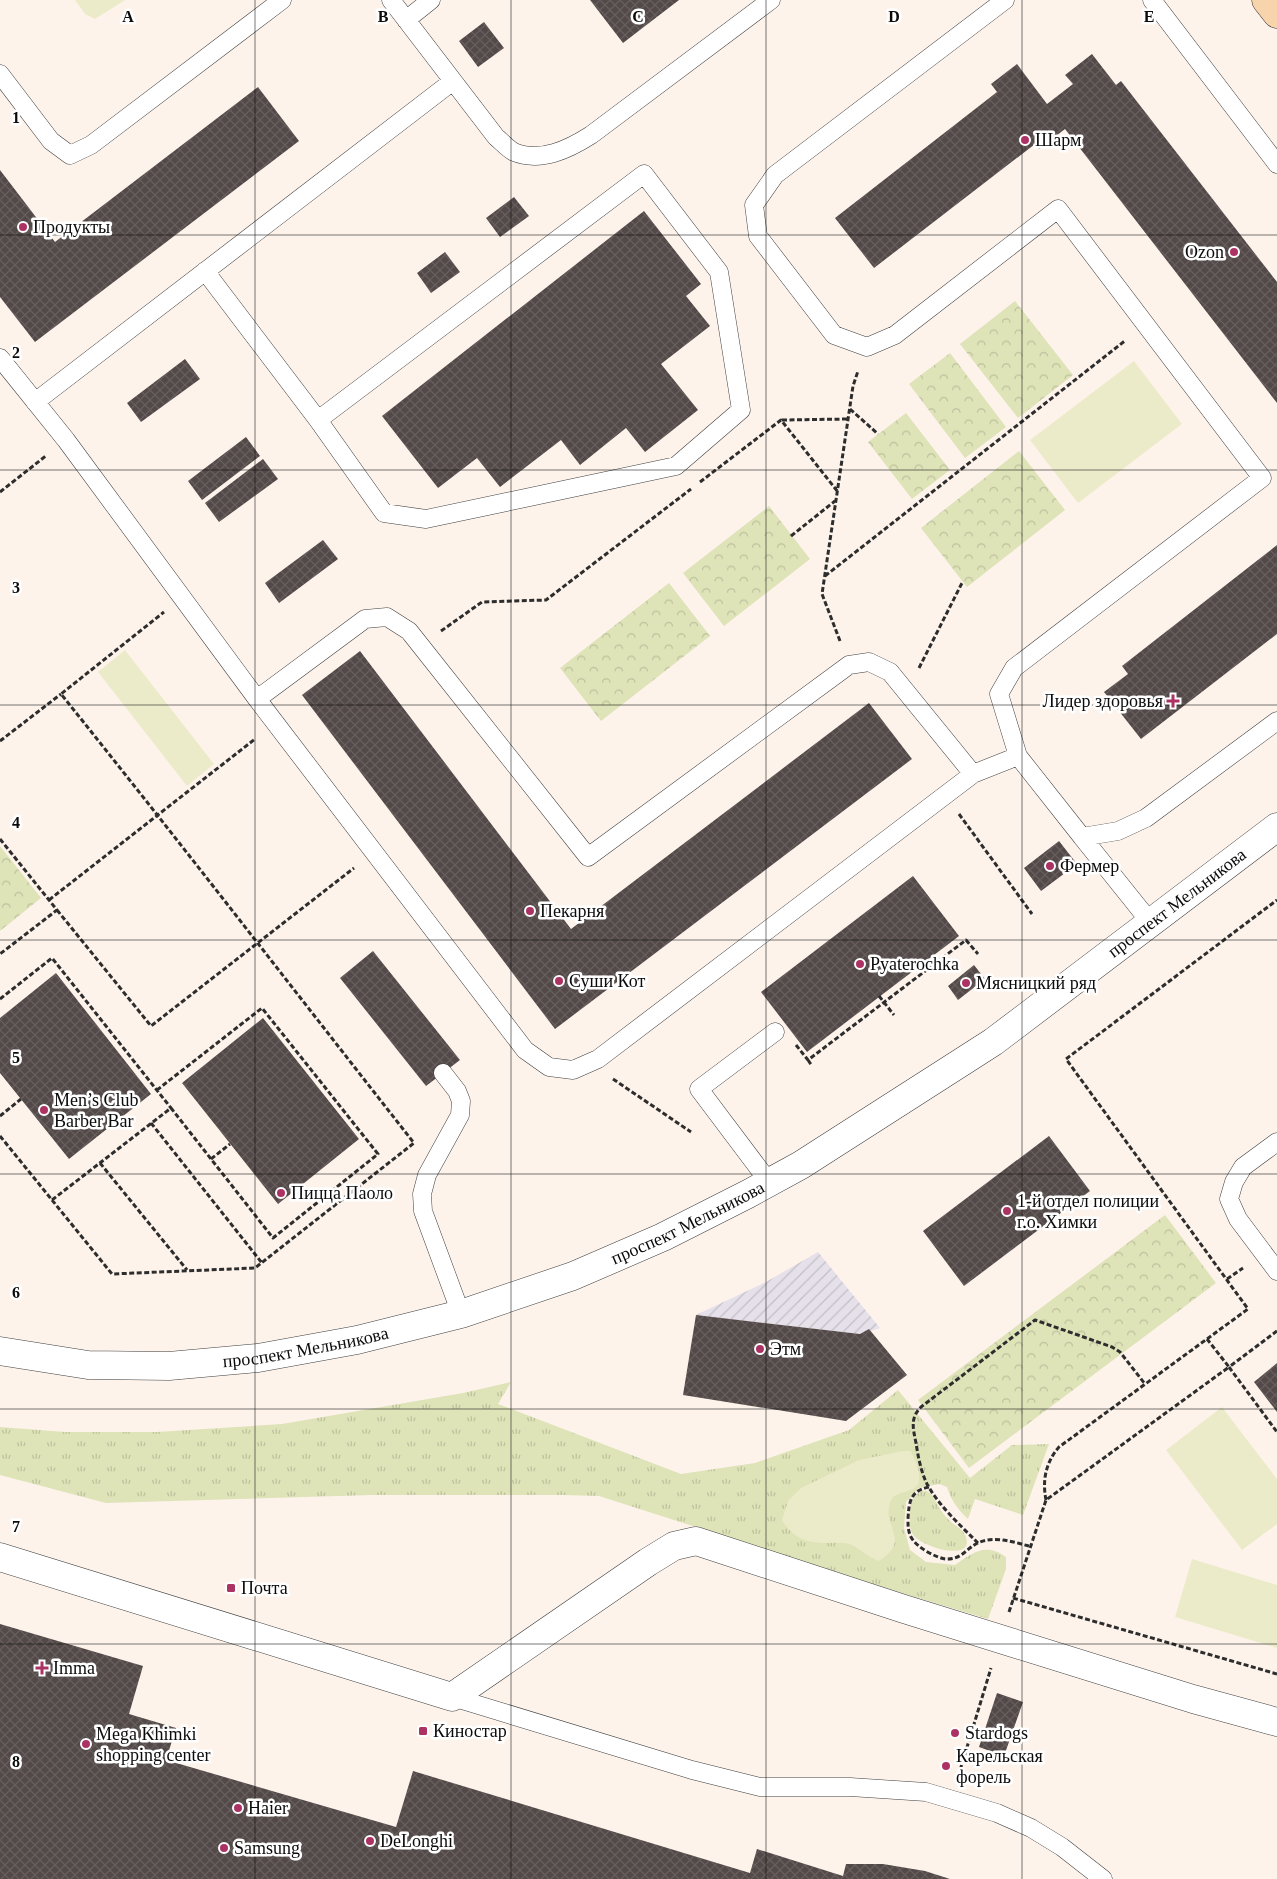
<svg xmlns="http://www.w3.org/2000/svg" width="1277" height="1879" font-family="Georgia,serif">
<defs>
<pattern id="industrial-furrows" width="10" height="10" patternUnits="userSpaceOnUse" patternTransform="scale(1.25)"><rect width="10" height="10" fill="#e5e0e9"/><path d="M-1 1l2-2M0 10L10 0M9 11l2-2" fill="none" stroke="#c3bfc6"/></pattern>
<pattern id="grass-tufts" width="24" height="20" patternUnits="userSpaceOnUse" patternTransform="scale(1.25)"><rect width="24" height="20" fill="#dee3b8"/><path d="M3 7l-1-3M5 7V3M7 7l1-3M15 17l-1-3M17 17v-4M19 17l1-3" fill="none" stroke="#bdc19d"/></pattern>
<pattern id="park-crowns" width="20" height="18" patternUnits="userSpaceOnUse" patternTransform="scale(1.25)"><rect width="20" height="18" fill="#dee3b8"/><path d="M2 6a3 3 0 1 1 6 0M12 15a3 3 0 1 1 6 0" fill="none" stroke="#bdc19d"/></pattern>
<pattern id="building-cross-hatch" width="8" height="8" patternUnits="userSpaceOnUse" patternTransform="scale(1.25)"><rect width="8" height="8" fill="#524948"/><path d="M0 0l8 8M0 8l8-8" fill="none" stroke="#665f5e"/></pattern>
</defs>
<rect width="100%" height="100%" fill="#fdf3eb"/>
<path fill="url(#industrial-furrows)" d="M818 1252 880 1328 860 1334 696 1315 766 1282Z"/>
<path fill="url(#grass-tufts)" d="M511 1382 498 1404 681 1474 755 1463 849 1430 898 1390 970 1478 1012 1445 1049 1444 1023 1515 975 1499 968 1519C958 1510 951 1500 947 1487L939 1484 919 1488 906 1502 904 1528 910 1550 926 1562 955 1565C972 1553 986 1542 1006 1557V1569L988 1619 908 1595 599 1496 563 1495H372L106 1503 0 1475V1427L65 1432H157L282 1424 463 1393Z
M921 1491H927L931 1494C936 1502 941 1512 948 1519 953 1525 961 1527 965 1535 978 1564 918 1547 912 1533 909 1527 910 1520 910 1514 910 1504 912 1497 921 1491Z"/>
<path fill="url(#park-crowns)" d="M1015 301 1073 375 1018 418 960 344Z
M950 353 1006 427 965 458 909 384Z
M906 413 950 470 912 499 868 442Z
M1019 451 1065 510 967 587 921 528Z
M769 506 810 559 724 626 683 573Z
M669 583 710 636 601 721 560 668Z
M0 846 41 898 0 931Z
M1165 1215 1216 1283 969 1468 918 1400Z"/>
<path fill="#ecebc9" d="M75 0H125L95 19 85 14Z
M1134 361 1182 424 1078 503 1030 440Z
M125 650 214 764 187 786 98 672Z
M1222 1407 1277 1479V1524L1242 1550 1166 1450Z
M903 1451H911C914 1458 918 1466 919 1473 923 1498 894 1486 890 1503 882 1528 912 1540 879 1561 867 1557 861 1549 852 1545 845 1542 836 1543 828 1543 806 1543 794 1539 782 1520L788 1501 801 1488 859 1460Z
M1192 1559 1277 1585V1648L1175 1617Z"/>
<path fill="url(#building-cross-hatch)" d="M590 0H679L623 43Z
M484 22 504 48 478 67 459 41Z
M1092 54 1116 85 1121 81 1277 282V403L1065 129 1039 149 1035 144 874 268 835 218 997 92 991 84 1017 64 1047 104 1073 84 1065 75Z
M258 87 299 141 35 342 0 297V170L55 242Z
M514 197 529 216 500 237 486 218Z
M644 211 701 284 686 296 710 326 661 364 698 410 645 452 626 428 580 465 561 440 500 487 477 458 438 488 382 416Z
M445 252 460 272 431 293 417 273Z
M185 359 200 379 141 422 127 403Z
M246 437 260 456 202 500 188 481Z
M263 459 278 479 219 522 205 503Z
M323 540 338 559 279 603 265 583Z
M1277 545V634L1141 739 1104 692 1128 674 1122 666Z
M360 651 571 929 869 703 912 759 555 1029 302 695Z
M1059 841 1077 864 1041 891 1024 868Z
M913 876 959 936 807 1052 761 992Z
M373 951 460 1060 426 1086 340 978Z
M974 965 985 979 958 1000 948 986Z
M56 973 151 1094 69 1159 0 1073V1018Z
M263 1018 359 1139 278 1204 182 1083Z
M1049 1136 1090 1191 964 1286 923 1231Z
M696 1315 860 1334 869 1329 907 1375 846 1421 683 1395Z
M1277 1363V1412L1254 1382Z
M0 1624 143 1666 129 1714 176 1728 166 1760 396 1827 413 1771 750 1873 757 1849 843 1876 846 1864H883L925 1871 950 1879H0Z
M997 1693 1023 1702 1004 1756 979 1747Z"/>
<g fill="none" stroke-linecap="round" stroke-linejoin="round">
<g stroke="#3e3e3e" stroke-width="19">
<path id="lane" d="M391 0 496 137C501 141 508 149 514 152 541 163 569 149 591 135L771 0
M1005 0 775 175 754 205 758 236 834 335 867 347 895 335 1058 209 1262 478 1014 668 999 694 1018 756 1082 837 1118 831 1146 818 1277 721
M1152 0 1277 164
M406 20 431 0
M0 74 51 141 70 155 91 145 282 0
M205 271 318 420 384 513 426 519 676 466 741 410 719 272 644 174 318 420
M0 358 66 440 257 699 525 1050 549 1067 573 1070 598 1059 973 774
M35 402 453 81
M257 699 365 619 387 617 409 631 588 857 849 665 869 662 890 672 973 774 1018 756
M1082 837 1151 923
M443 1073 457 1091 461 1101 460 1115 427 1175 422 1194 423 1211 461 1314
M1277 1142 1243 1167 1234 1182 1229 1199 1238 1219 1277 1271
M769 1182 699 1089 775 1032
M452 1697 692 1770 760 1787H850L926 1792 997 1813 1031 1828 1062 1847 1103 1879"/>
</g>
<g stroke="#3e3e3e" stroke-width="29">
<g id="street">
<path id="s1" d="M0 1351 88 1365 169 1366 258 1358 357 1340 461 1314 573 1276 663 1237 748 1194 801 1165 993 1042 1277 827"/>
<path d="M0 1557 452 1697 648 1562 674 1546 696 1541 904 1609 1193 1699 1277 1722"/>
</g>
</g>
<g stroke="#2d2d2d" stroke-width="29">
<path id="secondary" d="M1266 0 1277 14"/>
</g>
<path stroke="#2d2d2d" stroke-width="3" stroke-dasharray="5 2.5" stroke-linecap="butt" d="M850 409 878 434
M782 420 848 419
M700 482 781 420 838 492
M0 492 47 455
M791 536 835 501
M825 576 1126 340
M441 631 482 602 546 600 691 489
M840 641 822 594 853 386 858 371
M919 668 963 581
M0 741 61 694
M959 814 1032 914
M0 839 57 910 0 954
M49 900 255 739
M57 910 151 1026 354 868
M879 996 894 1015
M0 999 52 958 171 1108
M796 1045 808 1060 966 940 978 954
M808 1060 812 1066
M613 1079 691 1132
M0 1116 21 1099
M151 1123 262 1263
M0 1136 52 1200 171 1108 273 1238 378 1154 262 1008 157 1090
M211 1159 230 1144
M100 1163 187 1270
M52 1200 112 1274 255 1268 414 1143C296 993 180 842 61 694L164 612
M1227 1279 1243 1268
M1277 1331 1229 1367 1277 1432
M929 1487C910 1491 909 1502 908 1519 908 1526 908 1531 911 1537 916 1547 936 1558 946 1559 962 1560 967 1547 980 1542 997 1536 1013 1542 1029 1546
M1046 1500C1042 1480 1046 1462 1059 1447L1248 1309 1066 1059 1277 900
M978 1543C960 1525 939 1506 927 1484 921 1472 918 1456 916 1443 913 1428 910 1418 921 1407L1035 1320 1112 1347 1120 1352 1145 1384
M1013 1598 1277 1674
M1009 1612 1046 1500 1229 1367 1207 1339
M958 1777 991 1668"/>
<use href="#lane" stroke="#fff" stroke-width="18"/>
<use href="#street" stroke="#fff" stroke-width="28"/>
<use href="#secondary" stroke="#f7d4ac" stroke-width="28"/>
</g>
<path fill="none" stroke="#0b0b0b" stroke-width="1" stroke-opacity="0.55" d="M255 0V1879M511 0V1879M766 0V1879M1022 0V1879M0 235H1277M0 470H1277M0 705H1277M0 940H1277M0 1174H1277M0 1409H1277M0 1644H1277"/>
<g fill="#ac3264" stroke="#fff" stroke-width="2">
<circle cx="1025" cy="140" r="5"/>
<circle cx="23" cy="227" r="5"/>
<circle cx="1234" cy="252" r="5"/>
<path d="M1170.5 693.5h5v5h5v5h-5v5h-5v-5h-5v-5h5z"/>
<circle cx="1050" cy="866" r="5"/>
<circle cx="530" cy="911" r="5"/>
<circle cx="860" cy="964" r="5"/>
<circle cx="559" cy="981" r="5"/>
<circle cx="966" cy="983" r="5"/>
<circle cx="44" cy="1110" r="5"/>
<circle cx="281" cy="1193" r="5"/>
<circle cx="1007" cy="1211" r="5"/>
<circle cx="760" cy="1349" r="5"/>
<rect x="226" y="1583" width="10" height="10" rx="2.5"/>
<path d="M39.5 1660.5h5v5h5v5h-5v5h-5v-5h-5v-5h5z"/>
<rect x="418" y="1726" width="10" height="10" rx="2.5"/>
<circle cx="955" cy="1733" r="5"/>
<circle cx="86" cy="1744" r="5"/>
<circle cx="946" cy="1766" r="5"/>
<circle cx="238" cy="1808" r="5"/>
<circle cx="370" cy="1841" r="5"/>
<circle cx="224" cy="1848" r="5"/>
</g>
<g text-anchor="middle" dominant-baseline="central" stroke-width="5" stroke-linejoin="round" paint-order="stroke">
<g font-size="18" fill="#0b0b0b" stroke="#fff" text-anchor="start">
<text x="1035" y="140">Шарм</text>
<text x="33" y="227">Продукты</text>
<text x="1224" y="252" text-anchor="end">Ozon</text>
<text x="1163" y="701" text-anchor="end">Лидер здоровья</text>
<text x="1060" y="866">Фермер</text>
<text x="540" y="911">Пекарня</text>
<text x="870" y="964">Pyaterochka</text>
<text x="569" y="981">Суши Кот</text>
<text x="976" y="983">Мясницкий ряд</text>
<text x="54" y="1100">Men’s Club<tspan x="54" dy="21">Barber Bar</tspan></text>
<text x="291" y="1193">Пицца Паоло</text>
<text x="1017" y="1201">1-й отдел полиции<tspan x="1017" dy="21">г.о. Химки</tspan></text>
<text x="770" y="1349">Этм</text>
<text x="241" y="1588">Почта</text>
<text x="53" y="1668">Imma</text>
<text x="433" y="1731">Киностар</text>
<text x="965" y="1733">Stardogs</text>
<text x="96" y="1734">Mega Khimki<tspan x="96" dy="21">shopping center</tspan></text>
<text x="956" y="1756">Карельская<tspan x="956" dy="21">форель</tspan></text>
<text x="248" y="1808">Haier</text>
<text x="380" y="1841">DeLonghi</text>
<text x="234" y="1848">Samsung</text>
</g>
<g font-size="18" fill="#0b0b0b" stroke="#fff">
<text stroke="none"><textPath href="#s1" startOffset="1298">проспект Мельникова</textPath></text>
<text stroke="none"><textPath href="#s1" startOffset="712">проспект Мельникова</textPath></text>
<text stroke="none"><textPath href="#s1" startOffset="308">проспект Мельникова</textPath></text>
</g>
</g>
<g font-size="16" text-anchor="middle" font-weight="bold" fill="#0b0b0b" stroke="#fff" stroke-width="5" stroke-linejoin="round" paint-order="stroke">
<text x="128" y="22">A</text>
<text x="383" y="22">B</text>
<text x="638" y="22">C</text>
<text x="894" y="22">D</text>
<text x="1149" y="22">E</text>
<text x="16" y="123">1</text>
<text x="16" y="358">2</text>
<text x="16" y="593">3</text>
<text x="16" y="828">4</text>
<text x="16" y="1063">5</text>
<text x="16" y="1298">6</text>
<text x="16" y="1532">7</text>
<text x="16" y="1767">8</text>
</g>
</svg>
